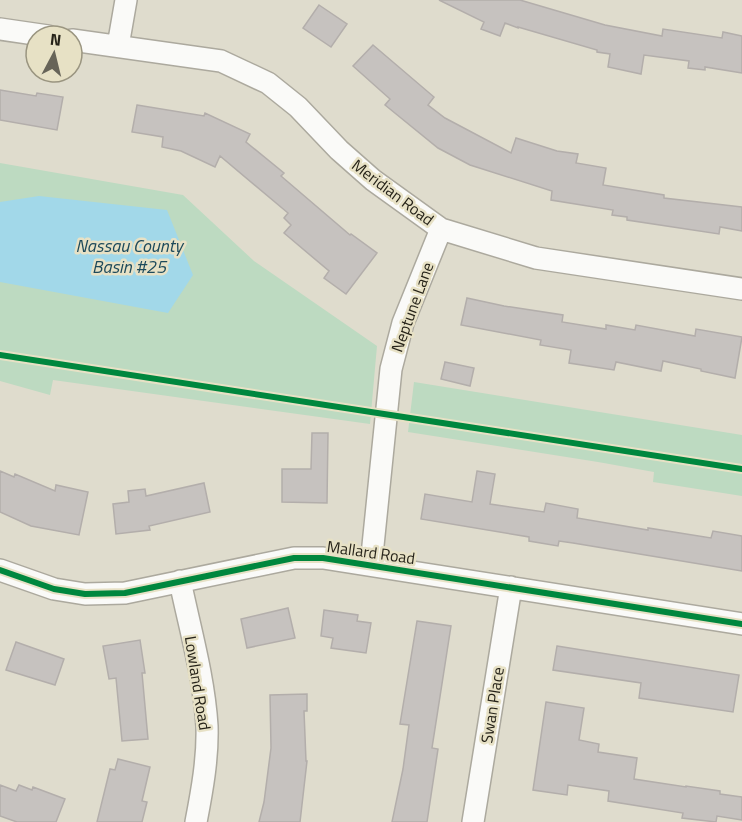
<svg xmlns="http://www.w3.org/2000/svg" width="742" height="822" font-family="'Titillium Web',sans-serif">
<rect width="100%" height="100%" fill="#dfdccd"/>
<path fill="#bddac1" d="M0 163 183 195 254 261 377 346 370 424 53 380 50 395 0 381Z
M414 382 742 435V496L653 482 654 472 598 462 408 432Z"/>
<path fill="#a2d8e9" d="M39 196 167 210 193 275 168 313 0 282V202Z"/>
<path fill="#c6c2bf" stroke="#b3aeab" stroke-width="1.5" d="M439 0H520L605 25 662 36 663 29 722 38 723 32 742 36V73L705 67V70L688 68 689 61 644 55 641 74 608 67 610 54 597 52V50L518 27V28L505 23 500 36 481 29 484 22Z
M319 5 347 24 331 47 303 28Z
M373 45 434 97 428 105 445 118 511 153 516 138 557 151 578 154 576 163 606 168 603 185 664 195V198L742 207V231L720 227 719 234 627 220V217L612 215 613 210 551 200 552 191 470 165 438 148 385 105 390 99 353 66Z
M0 90 36 96 37 93 63 97 57 130 0 120Z
M137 105 204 116 205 113 250 134 246 142 284 173 281 176 350 235 351 234 377 253 346 294 324 278 329 271 284 233 291 225 284 218 288 213 220 156 215 167 181 151 162 147 163 137 132 132Z
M467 298 504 306 563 315 562 322 606 329V325L635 330 636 325 695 336 696 329 742 337 735 378 701 371V369L663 361 661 371 616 362 614 370 569 363 571 350 540 345 541 340 461 325Z
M445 362 474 368 470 386 441 379Z
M312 433H328L327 503 282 502V469H311Z
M0 471 14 477 15 474 55 491 56 485 88 492 79 535 31 526 0 512Z
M477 471 495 474 490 504 544 512 546 503 578 509 577 518 648 530V528L711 538 713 531 742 536V571L573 543 559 541 558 546 529 541V537L421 519 425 494 472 502Z
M204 483 210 512 149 526 150 530 116 534 113 504 129 502 128 491 145 489 146 496Z
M288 608 295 638 247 648 241 619Z
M324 610 358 615 357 621 371 623 366 653 331 648 333 638 321 636Z
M417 621 451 626 432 748 438 749 427 822H392L403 769 409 725 400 724Z
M140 640 145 673H142L148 739 122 741 116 678 109 679 103 646Z
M16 642 64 659 55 685 6 670Z
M557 646 739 675 733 712 639 698 641 683 553 670Z
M307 694V711H304L306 761H307L300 822H259L264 802 271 748 270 695Z
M546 702 584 708 579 740 599 744 598 752 637 758 634 779 686 787V786L720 791V794L742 797V820L717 816 716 822 682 818 683 813 608 801 609 791 568 785 567 795 533 790Z
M118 759 150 767 142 801 147 802 142 822H97L110 769 115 770Z
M0 785 16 791 19 785 32 790 33 787 65 799 56 822H17L0 816Z"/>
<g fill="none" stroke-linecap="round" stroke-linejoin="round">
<g stroke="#aca99e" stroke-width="24">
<path id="minor" d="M0 29 48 36
M72 40 221 61 268 83 298 107 339 150 373 180 441 229 536 258 742 289
M118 46 126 0
M371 565 391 369 403 323 441 229
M0 570 54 589 85 594 125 593 294 558H323L742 624
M180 581C190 629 204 677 207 726 208 758 202 791 196 822
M473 822 511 587"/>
</g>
<use href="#minor" stroke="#fafaf8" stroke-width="21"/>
<g stroke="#e7e1c5" stroke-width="10">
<path id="cycleway" d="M0 355 742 469
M0 570 54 589 85 594 125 593 294 558H323L742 624"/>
</g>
<use href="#cycleway" stroke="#00873e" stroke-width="6"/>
</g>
<g text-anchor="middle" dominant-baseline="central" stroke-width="5" stroke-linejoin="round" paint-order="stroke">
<g font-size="16" fill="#262319" stroke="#e7e1c5">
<text transform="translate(393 192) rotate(37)">Meridian Road</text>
<text transform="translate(412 307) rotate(-70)">Neptune Lane</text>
<text transform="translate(371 552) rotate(8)">Mallard Road</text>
<text transform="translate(198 683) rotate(81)">Lowland Road</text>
<text transform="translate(492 705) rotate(-81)">Swan Place</text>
</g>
<g font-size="18" font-style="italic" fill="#1d4a5b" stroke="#e7e1c5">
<text x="129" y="245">Nassau County<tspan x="129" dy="21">Basin #25</tspan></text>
</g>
</g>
<g transform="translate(54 54) rotate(7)"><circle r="28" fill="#e7e1c5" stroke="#9a9580" stroke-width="1.5"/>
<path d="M0-4.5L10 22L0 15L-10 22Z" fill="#676458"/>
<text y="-9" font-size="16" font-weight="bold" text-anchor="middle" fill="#262319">N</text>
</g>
</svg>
